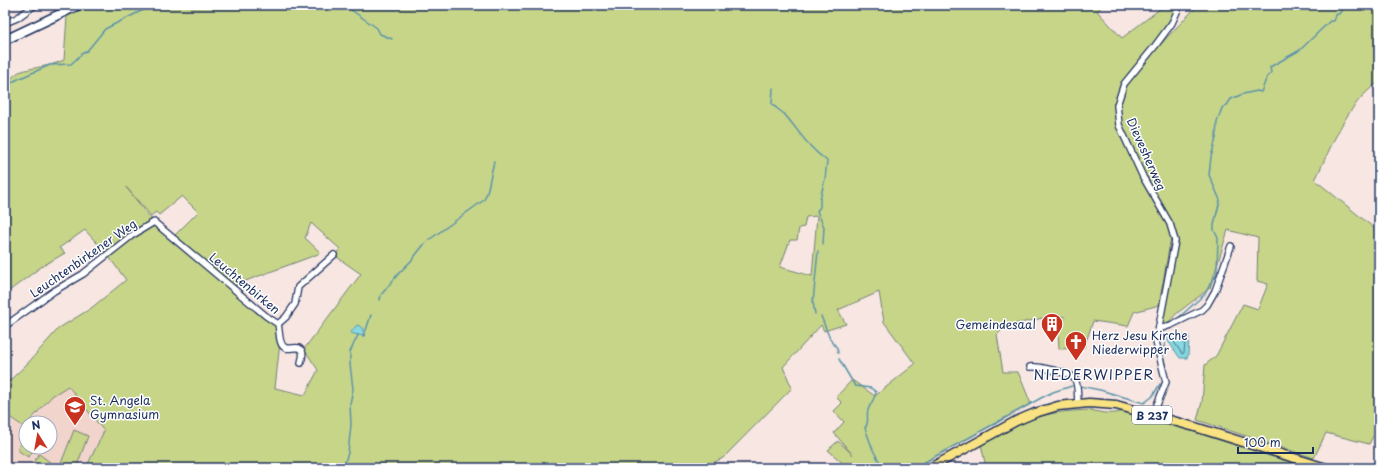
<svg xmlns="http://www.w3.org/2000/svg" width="1384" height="473" font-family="'Playpen Sans',sans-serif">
<rect width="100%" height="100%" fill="#f7e6e1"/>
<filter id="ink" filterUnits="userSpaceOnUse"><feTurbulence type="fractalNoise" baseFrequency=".025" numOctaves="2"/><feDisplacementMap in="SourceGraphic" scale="8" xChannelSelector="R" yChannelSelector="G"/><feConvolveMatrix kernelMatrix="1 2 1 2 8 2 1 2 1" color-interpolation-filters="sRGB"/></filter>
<g filter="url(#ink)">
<path fill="#f1d4cc" d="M67 386 104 431 86 468H5V415L24 428 26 426V447H50V423H29L52 396Z"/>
<path fill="#c7d589" stroke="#718274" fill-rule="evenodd" d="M88 5H1104L1097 11 1122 38 1165 5H1177L1173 17 1124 83 1116 105 1117 124 1168 225 1171 237 1159 305 1134 312 1128 326 1093 321 1084 348 1059 349 1058 328 1065 317 1057 315 1006 326 997 335 1003 372H1018L1031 404 915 468H848L828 450 838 441 853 455 834 433 844 422 834 411 842 403 836 397 852 380 875 396 915 364 884 322 879 292 838 310 846 324 824 331 821 325 783 367 792 388 723 458 704 467V468H86L104 431 68 386 52 396 28 423H26L24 427 5 414V385L28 363 59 328 90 309 126 280 109 257 131 237 154 225 160 228 276 325 280 342 275 388 305 395 318 370 304 349 361 274 334 255 340 249 311 223 305 238 321 253 240 283 233 287 173 237 198 212 182 196 159 215 156 212 151 216 126 187 152 220 106 253 85 230 59 248 65 253 41 267 5 294V80C11 80 14 75 19 72 33 67 49 67 64 60L67 16ZM817 216 812 276 780 267 790 240H797L799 228 804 227 806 217Z
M1198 5H1379V82C1346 104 1332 146 1315 180L1379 232V425L1369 444 1326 433 1314 458 1197 420 1202 402 1205 365 1216 356 1243 304 1258 309 1268 284 1257 281 1258 238 1228 230 1210 288 1176 314 1169 322 1161 324 1177 240 1144 177 1121 124 1120 106 1127 85 1157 48Z
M1091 410C1102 413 1112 415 1123 411L1193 430 1311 468H986L981 444C994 437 1006 429 1019 423 1041 413 1067 411 1091 410Z
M74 430 88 436 76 468H66L60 466Z
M26 436V447H36L28 457 19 451 18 447Z
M39 454 50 462 49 468H30Z"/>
<path fill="#87d8df" stroke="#5c94ab" d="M357 325C363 327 364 330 363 336L350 333Z
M1178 335 1189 336 1188 356 1187 358H1180L1168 341V337Z"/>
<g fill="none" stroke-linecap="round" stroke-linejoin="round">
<path stroke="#467392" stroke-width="1" d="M1183 339 1185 342 1184 353 1182 354 1174 342 1175 340Z"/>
<path stroke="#5c94ab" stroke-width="1.5" d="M344 5 377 28 380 34 392 39
M5 87 16 80 50 65 71 64 84 52 87 51 105 29 141 11 160 5
M773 88 772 104C776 109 782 111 786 116 801 134 808 147 827 161L825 179 820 199V207L817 211 824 227 823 244
M380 300 381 295 399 273 411 261 426 242 484 200 487 193 494 161
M815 314 813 302 818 251
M821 316 830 339 837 348 838 353
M1176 320 1205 294 1211 282 1215 277 1217 271 1218 238 1214 230V225L1220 200 1209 175 1211 157 1216 138 1217 122 1222 108 1227 105 1231 99 1243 94 1257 91 1261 92 1267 77 1271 73 1270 67 1300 50 1330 21H1334L1336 15 1340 13 1344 5
M1163 330 1161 335 1165 343 1162 354 1167 370
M362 335 364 336 371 315
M839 359 855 386 871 388 876 392C875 399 870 404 868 410 866 417 870 422 865 428L873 450 883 468
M1080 386 1100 390 1144 403 1152 397 1160 384
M343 468 348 453 351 425 350 404 353 389 350 364V352L358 335
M914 468 1041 398 1053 392 1072 386"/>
<path stroke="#87d8df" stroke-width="9" d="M1071 468 1077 467 1082 468"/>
<g stroke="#1b2f5e" stroke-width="8">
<path id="minor" d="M5 23 17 18 35 5
M278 324 286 317 295 304 298 287 334 255
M5 326 54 291 83 274 131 236 154 222 266 316 278 324C280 331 278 346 286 348 290 349 295 347 299 348 305 352 302 357 301 363
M1159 329 1171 325 1202 310 1207 305 1215 291 1231 246
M1030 367C1037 366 1070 373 1074 378 1079 384 1077 396 1078 403
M1153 415 1166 382 1156 342 1175 241 1170 224 1143 177 1119 125 1117 105 1124 84 1155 46 1172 23 1180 5"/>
</g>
<g stroke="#1b2f5e" stroke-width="11">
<path id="secondary" d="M5 40 79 5"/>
</g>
<g stroke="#1b2f5e" stroke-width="11">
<path id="primary" d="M930 468 1016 421 1035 413 1058 406 1089 403 1116 405 1195 427 1326 468"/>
</g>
<use href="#minor" stroke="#fff" stroke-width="5.5"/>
<use href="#secondary" stroke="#fff" stroke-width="8"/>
<use href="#primary" stroke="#f8e281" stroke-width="8"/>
</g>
</g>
<defs>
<g id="building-pin" transform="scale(1.15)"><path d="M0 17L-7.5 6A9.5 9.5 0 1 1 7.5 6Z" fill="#c8321e" stroke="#fff"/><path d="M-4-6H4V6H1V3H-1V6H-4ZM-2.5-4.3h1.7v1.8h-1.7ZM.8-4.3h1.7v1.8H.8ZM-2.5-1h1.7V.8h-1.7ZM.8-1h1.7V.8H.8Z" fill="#fff"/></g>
<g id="church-pin" transform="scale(1.15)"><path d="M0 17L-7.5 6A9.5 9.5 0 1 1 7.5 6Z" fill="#c8321e" stroke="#fff"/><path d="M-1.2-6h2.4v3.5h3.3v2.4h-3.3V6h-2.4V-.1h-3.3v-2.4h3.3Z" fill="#fff"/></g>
<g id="school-pin" transform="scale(1.15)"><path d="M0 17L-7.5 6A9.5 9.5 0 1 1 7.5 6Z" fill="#c8321e" stroke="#fff"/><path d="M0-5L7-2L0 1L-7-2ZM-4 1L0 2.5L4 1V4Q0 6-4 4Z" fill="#fff"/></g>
</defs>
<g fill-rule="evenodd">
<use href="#building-pin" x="1052" y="324"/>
<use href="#church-pin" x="1076" y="342"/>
<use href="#school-pin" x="75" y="407"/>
</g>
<g text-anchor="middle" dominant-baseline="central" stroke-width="3" stroke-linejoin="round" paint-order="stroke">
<rect fill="#fff" stroke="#5f6d8e" stroke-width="1" x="1132" y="406" width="40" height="18" rx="3"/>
<g font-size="11" font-weight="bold" fill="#1b2f5e">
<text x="1152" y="415">B 237</text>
</g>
<g font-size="12" fill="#1b2f5e" stroke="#fff">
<text transform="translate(1147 154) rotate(66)">Dievesherweg</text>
<text transform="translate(83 258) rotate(-35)">Leuchtenbirkener Weg</text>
<text transform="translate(245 283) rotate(40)">Leuchtenbirken</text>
</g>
<g font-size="12" fill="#1b2f5e" stroke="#fff" text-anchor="start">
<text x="1036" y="324" text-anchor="end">Gemeindesaal</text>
<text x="1092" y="335">Herz Jesu Kirche<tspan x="1092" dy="14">Niederwipper</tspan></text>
<text x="90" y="400">St. Angela<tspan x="90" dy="14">Gymnasium</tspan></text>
</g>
<g font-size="14" letter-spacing="1" fill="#1b2f5e" stroke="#fff">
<text x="1094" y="374">NIEDERWIPPER</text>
</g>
</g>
<rect width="1384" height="473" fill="none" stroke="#fff" stroke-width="20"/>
<rect x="10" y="10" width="1364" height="453" fill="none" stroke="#1b2f5e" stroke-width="1.5" filter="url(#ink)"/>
<g transform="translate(38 435) rotate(349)"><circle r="19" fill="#ffffff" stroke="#a4acbf"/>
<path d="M0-3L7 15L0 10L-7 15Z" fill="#c8321e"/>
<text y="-6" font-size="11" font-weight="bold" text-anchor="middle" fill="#1b2f5e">N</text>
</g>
<path d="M1238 447v6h75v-6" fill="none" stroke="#1b2f5e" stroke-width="2"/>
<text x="1244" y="447" font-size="12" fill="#1b2f5e" stroke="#ffffff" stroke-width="3" paint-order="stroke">100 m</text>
</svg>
